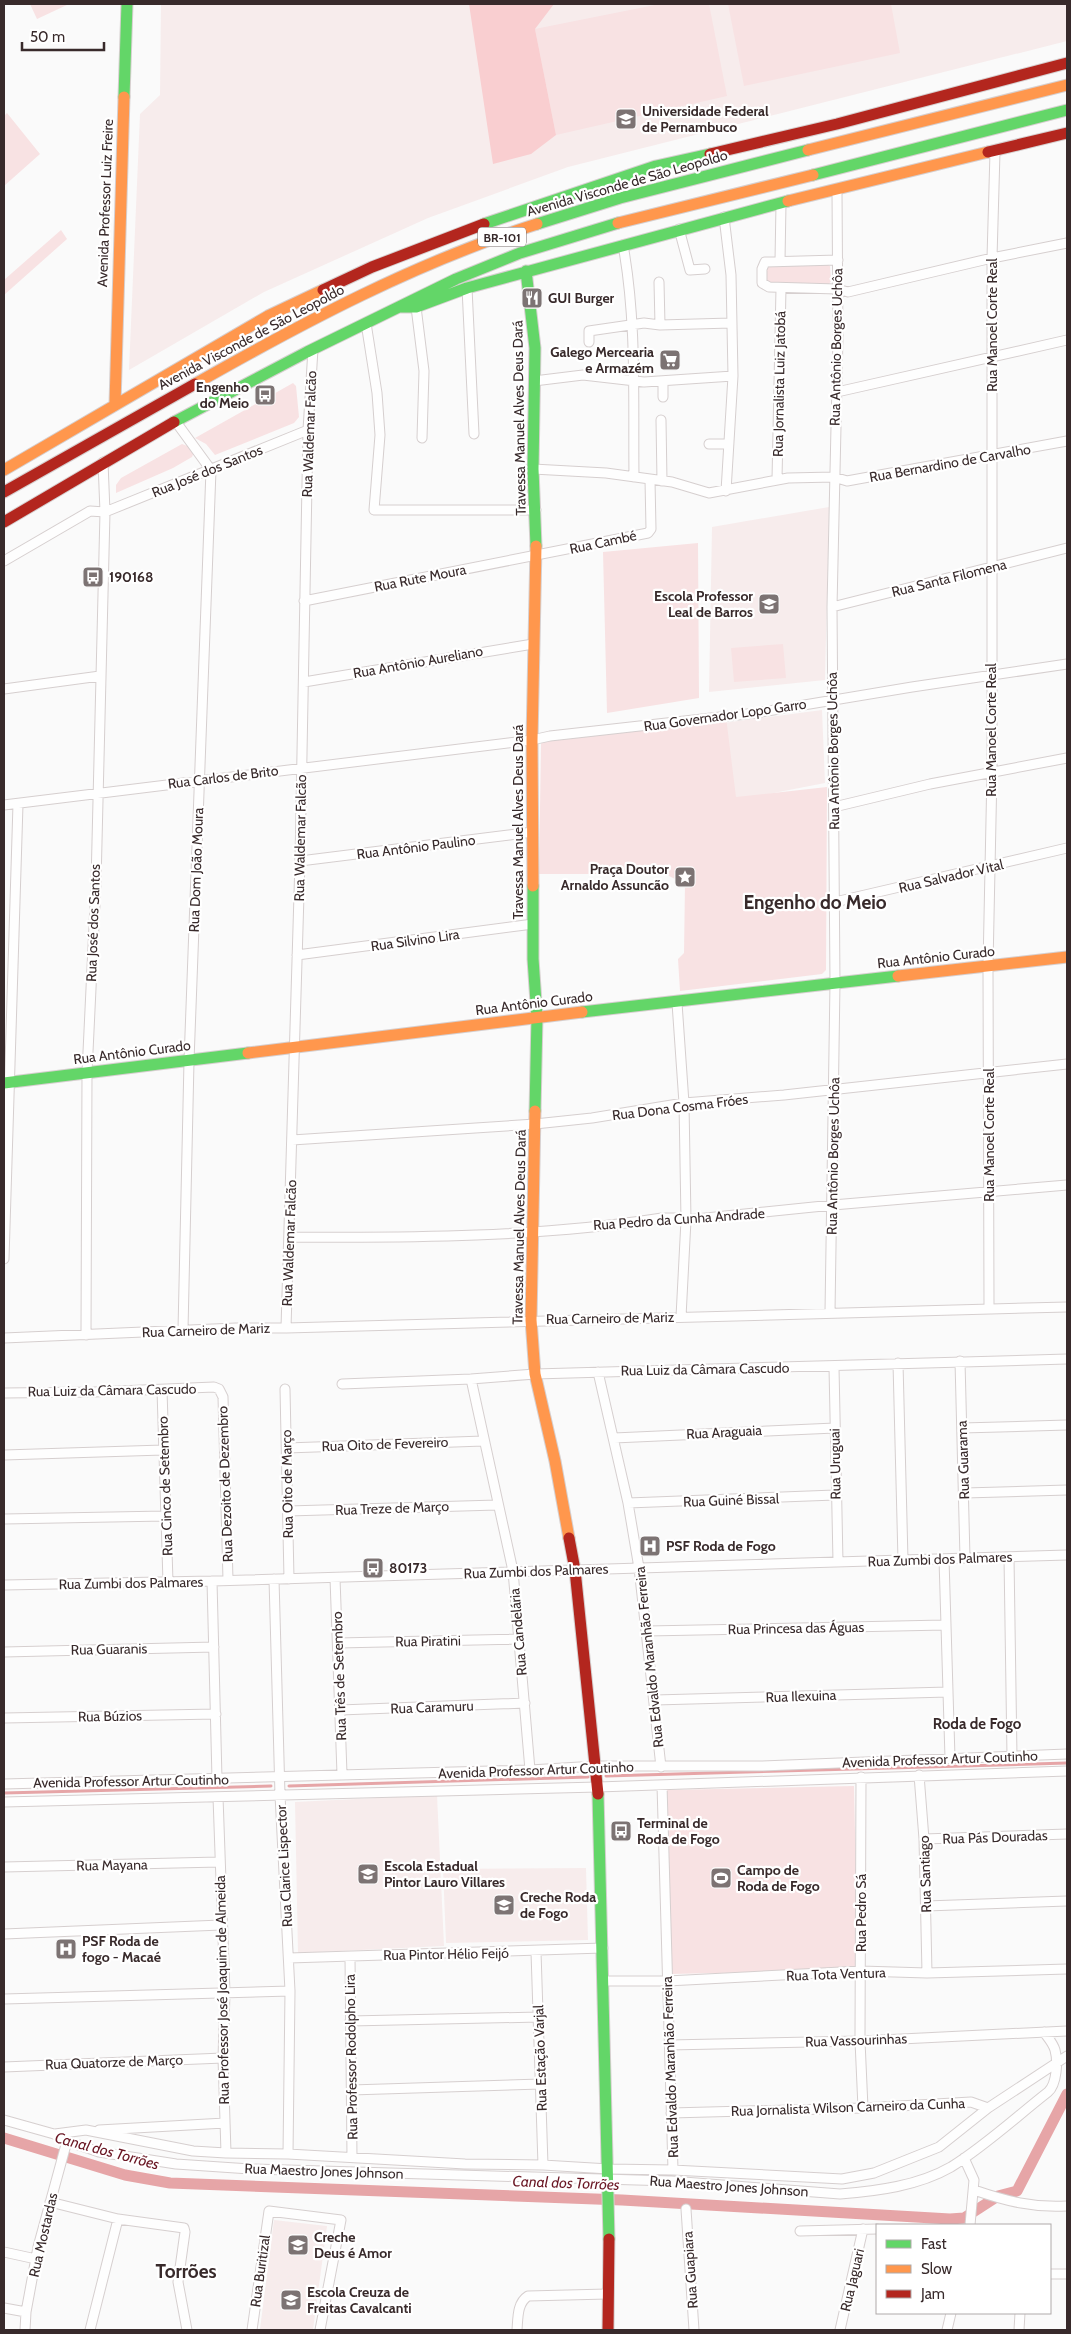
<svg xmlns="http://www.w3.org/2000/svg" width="1071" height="2334" font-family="Cabin,sans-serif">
<rect width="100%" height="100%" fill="#fafafa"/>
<path fill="#f7ecec" d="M161 4H1067V41L568 167 428 218 264 292 129 370 140 114 160 95Z
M829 507 825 680 709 692 712 527Z
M822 710 825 783 733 801 723 723Z
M437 1795 444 1946 298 1953 295 1802Z
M586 1868 588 1940 446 1943 443 1869Z
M274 2220 327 2226 313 2330 260 2329Z"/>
<path fill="#f8e2e3" d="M30 4H69L37 19Z
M660 4H709L727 96 556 135 535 29Z
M728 4H891L900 53 744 86Z
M7 113 40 154 4 186V116Z
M61 230 67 239 4 295V280Z
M768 264 828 265 830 266 831 281 829 284H766L765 267Z
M293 383 296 386 299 417 294 423 215 455 206 444 195 438Z
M182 444 190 447 194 452 192 457 173 468 116 493V485L121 478Z
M698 543 699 698 607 713 603 552Z
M783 644 786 678 734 682 731 648Z
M726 717 736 797 827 787 826 970 822 974 680 991 678 959 684 953 685 884 665 874H539L541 744 543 741Z
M854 1786 858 1970 671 1974 667 1790Z"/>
<path fill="#f9ced0" d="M469 4H554L535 29 556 135 531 154 493 164Z"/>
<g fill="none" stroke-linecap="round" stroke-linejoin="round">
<path stroke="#e6a5a7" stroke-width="3" d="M606 1776 1067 1763
M289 1786 588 1777
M4 1793 271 1786"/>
<path stroke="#e6a5a7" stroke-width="11" d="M4 2138 125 2175 170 2183 622 2200 950 2219 964 2218 998 2196 1017 2191 1067 2094"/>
<g stroke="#d6cfcf" stroke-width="11">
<path id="street" d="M724 217 731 275 733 376 726 491
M679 229 690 270 705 269
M623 245C637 322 633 399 634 477
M838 260 765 262 762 269V283L769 287 837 289 848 292 992 258 1067 243
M780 261 781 204
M659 282 660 325
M467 288 474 434
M416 307 424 371 422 438
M366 323 377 393 380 435 374 510H536
M589 342V331L644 323 660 325 731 323
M534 381 583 375 644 382 733 376
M663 381V397
M837 392 1067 340
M661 420 662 481
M176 422 211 470 189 1061 183 1330
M709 444H728
M533 469 606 473 672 482 709 493 788 478 834 477 847 481 1067 441
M777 479 781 288
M4 561 90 511 105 512 308 430
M304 601 648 533 651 529 650 480
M832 607 1067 548
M304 682 533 644
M4 689 100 676
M4 805 532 740 550 736 756 713 912 687 1067 664
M834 807 930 784 1067 758
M300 861 533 832
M835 902 1067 848
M297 955 533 924
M677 1003 684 1103 686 1220 681 1317
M292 1140 535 1124 592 1118 684 1103 784 1095 1067 1064
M289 1237C413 1238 540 1237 662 1218H678L686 1220 833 1205 1067 1185
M4 1259 18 804
M989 1308 988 966 992 771V258L995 152
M830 1312 835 983 832 607 838 337 837 191
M286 1328 300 861 308 430 313 349
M86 1335 87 1073 96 883 105 512 103 462
M4 1338 236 1328H286L1067 1307
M960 1361 965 1558
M898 1363 903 1560
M834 1367 838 1562
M598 1372 628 1503 639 1568 661 1767
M471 1379 513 1571 530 1770
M342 1384 471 1379 535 1374 1067 1359
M285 1389 289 1579
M162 1390 168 1582
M4 1393 94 1392 214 1387 219 1389 223 1397 228 1580
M962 1428 1067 1425
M614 1438 835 1428
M287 1448 483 1441
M4 1455 163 1450
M965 1493 1067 1490
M628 1503 835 1495
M288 1511 497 1505
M4 1519 165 1516
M1009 1557 1012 1757
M944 1559 950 1758
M335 1578 342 1774
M274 1579 280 1795 290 1991 288 2154
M212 1581 217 1779
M4 1585 212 1581 1067 1555
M647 1631 945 1625
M338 1643 519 1639
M4 1652 214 1647
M655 1700 948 1692
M340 1710 525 1703
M4 1718 216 1714
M919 1775 924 1839 927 1973
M861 1777 860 2041 863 2108
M4 1784 530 1770 596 1766H759L1067 1754
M662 1785 673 2170
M218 1797 225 1993 223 2058 226 2153
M4 1802 598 1787 1067 1771
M924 1839 1067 1834
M4 1867 219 1862
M926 1906 1067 1901
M4 1934 221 1925
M536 1952 543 2165
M350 1957 352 2157
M289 1958 603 1948
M604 1981H667L861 1971 927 1973 1067 1969
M4 1999 290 1991
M350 2021 539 2017
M669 2045 860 2041 1067 2031
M4 2067 223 2058
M351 2090 541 2084
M671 2113 863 2108 971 2102 988 2108
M4 2120 54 2134 67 2141 99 2152 176 2164 250 2169 671 2181 840 2194C877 2191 918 2186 951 2167 985 2146 1016 2117 1048 2092 1057 2084 1058 2061 1055 2050 1053 2043 1048 2038 1044 2032
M99 2130 225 2123
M55 2134 86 2130 193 2151 226 2153 288 2154 465 2164 543 2165 609 2169 673 2170 842 2179 874 2173 939 2147 988 2108 1067 2056
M964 2158 974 2180 970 2225
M974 2190C1006 2201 1033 2208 1067 2206
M50 2202 118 2219 184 2228 185 2232 178 2282 187 2330
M686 2209 694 2330
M800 2231 877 2229
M4 2252 36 2259
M1050 2274H1067
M4 2308 26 2312
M25 2330 26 2312 38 2247 67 2141
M90 2330 118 2219
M252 2330 269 2211 341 2220 320 2330
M517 2330C518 2318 517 2303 528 2296L607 2294
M840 2330 863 2229
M947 2330 951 2313
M1019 2330 1020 2313"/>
</g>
<g stroke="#d6cfcf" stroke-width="13">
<path id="fast" d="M124 97 127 4
M813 175 1067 110
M484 224 656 166 710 154
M537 224 620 198 808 150
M526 271 535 348 533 469 536 546
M401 307H416L467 288 788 201
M174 422 307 352 456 279 520 253 618 223
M533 886V959L537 1017 535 1111
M582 1012 898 976
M4 1083 248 1053
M598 1794 609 2239"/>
</g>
<g stroke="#d6cfcf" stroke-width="13">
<path id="slow" d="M808 150 1067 85
M788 201 988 152
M618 223 813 175
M195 384C304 322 417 262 537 224
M115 404 124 97
M4 470 268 316 323 290
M533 886 532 740 536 546
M898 976 1067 957
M248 1053 582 1012
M535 1111 531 1320 535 1374 555 1461 569 1538"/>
</g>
<g stroke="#d6cfcf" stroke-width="13">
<path id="jam" d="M988 152 1067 133
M710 154 837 124 1067 63
M323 290 372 267 484 224
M4 492 195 384
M4 522 174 422
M569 1538 575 1570 598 1794
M608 2330 609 2239"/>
</g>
<use href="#street" stroke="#fefefe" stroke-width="9"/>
<use href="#fast" stroke="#63d668" stroke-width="11"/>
<use href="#slow" stroke="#ff974d" stroke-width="11"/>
<use href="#jam" stroke="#b3261e" stroke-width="11"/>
</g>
<defs>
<g id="university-square" transform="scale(1.125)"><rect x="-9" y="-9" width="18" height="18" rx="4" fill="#7c7373" stroke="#fff"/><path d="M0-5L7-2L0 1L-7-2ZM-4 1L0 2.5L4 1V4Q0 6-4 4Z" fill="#fff"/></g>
<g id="restaurant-square" transform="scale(1.125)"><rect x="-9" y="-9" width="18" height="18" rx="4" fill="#7c7373" stroke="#fff"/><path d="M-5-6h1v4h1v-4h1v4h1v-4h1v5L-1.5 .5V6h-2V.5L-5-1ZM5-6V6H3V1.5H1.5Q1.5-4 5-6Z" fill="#fff"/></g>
<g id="supermarket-square" transform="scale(1.125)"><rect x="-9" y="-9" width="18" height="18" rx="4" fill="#7c7373" stroke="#fff"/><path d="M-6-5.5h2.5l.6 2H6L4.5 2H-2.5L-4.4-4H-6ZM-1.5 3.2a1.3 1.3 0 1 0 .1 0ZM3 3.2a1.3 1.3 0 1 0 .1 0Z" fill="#fff"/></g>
<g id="bus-square" transform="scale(1.125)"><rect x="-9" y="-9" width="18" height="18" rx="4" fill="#7c7373" stroke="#fff"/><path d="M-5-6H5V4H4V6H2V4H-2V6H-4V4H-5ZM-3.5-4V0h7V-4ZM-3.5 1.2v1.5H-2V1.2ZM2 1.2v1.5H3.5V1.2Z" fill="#fff"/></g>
<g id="school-square" transform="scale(1.125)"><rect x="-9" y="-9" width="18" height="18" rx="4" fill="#7c7373" stroke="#fff"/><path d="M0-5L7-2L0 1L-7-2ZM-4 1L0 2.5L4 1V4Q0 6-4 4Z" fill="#fff"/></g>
<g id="sight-square" transform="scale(1.125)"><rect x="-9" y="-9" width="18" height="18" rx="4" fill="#7c7373" stroke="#fff"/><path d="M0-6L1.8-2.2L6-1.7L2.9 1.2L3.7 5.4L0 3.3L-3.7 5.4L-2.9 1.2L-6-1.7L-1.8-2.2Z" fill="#fff"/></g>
<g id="hospital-square" transform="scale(1.125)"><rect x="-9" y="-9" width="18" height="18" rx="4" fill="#7c7373" stroke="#fff"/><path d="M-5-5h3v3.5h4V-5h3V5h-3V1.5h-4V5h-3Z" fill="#fff"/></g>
<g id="stadium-square" transform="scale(1.125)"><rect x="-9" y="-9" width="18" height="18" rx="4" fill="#7c7373" stroke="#fff"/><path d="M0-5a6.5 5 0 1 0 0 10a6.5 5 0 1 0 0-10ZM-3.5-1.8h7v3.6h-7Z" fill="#fff"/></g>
</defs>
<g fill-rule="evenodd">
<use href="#university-square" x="626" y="119"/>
<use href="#restaurant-square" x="532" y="298"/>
<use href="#supermarket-square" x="670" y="360"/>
<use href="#bus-square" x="265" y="395"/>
<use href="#bus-square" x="93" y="577"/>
<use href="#school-square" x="769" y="604"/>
<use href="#sight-square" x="685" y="877"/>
<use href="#hospital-square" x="650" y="1546"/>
<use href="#bus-square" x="373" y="1568"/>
<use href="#bus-square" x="621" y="1831"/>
<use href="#school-square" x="368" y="1874"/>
<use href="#stadium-square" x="721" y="1878"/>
<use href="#school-square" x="504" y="1905"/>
<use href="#hospital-square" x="66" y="1949"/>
<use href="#school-square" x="298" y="2245"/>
<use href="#school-square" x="291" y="2300"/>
</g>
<g text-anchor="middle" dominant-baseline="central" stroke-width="4.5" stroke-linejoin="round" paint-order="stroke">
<rect fill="#fff" stroke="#746a6b" stroke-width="1" x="478" y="227.5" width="48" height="19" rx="4"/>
<g font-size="12" font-weight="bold" fill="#382a2b">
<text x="502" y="237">BR-101</text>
</g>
<g font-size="14" font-weight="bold" fill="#382a2b" stroke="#fff" text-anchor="start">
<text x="642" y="111">Universidade Federal<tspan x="642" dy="16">de Pernambuco</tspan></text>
<text x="548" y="298">GUI Burger</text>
<text x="654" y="352" text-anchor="end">Galego Mercearia<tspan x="654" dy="16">e Armazém</tspan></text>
<text x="249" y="387" text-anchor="end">Engenho<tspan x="249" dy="16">do Meio</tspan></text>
<text x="109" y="577">190168</text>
<text x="753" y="596" text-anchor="end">Escola Professor<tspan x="753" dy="16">Leal de Barros</tspan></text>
<text x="669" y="869" text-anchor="end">Praça Doutor<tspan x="669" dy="16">Arnaldo Assuncão</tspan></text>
<text x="666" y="1546">PSF Roda de Fogo</text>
<text x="389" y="1568">80173</text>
<text x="637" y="1823">Terminal de<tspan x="637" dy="16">Roda de Fogo</tspan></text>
<text x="384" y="1866">Escola Estadual<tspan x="384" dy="16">Pintor Lauro Villares</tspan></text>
<text x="737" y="1870">Campo de<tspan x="737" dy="16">Roda de Fogo</tspan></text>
<text x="520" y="1897">Creche Roda<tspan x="520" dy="16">de Fogo</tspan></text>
<text x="82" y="1941">PSF Roda de<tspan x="82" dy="16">fogo - Macaé</tspan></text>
<text x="314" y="2237">Creche<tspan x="314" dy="16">Deus é Amor</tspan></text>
<text x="307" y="2292">Escola Creuza de<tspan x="307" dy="16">Freitas Cavalcanti</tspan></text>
</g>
<g font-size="14" fill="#382a2b" stroke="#fff">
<text transform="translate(627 183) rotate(-16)">Avenida Visconde de São Leopoldo</text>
<text transform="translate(105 203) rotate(-88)">Avenida Professor Luiz Freire</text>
<text transform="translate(992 325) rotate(-90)">Rua Manoel Corte Real</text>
<text transform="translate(251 337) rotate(-28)">Avenida Visconde de São Leopoldo</text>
<text transform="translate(836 347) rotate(-89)">Rua Antônio Borges Uchôa</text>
<text transform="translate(779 384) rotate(-89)">Rua Jornalista Luiz Jatobá</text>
<text transform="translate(519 418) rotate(-91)">Travessa Manuel Alves Deus Dará</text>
<text transform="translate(309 434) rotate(-88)">Rua Waldemar Falcão</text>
<text transform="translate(950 463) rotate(-10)">Rua Bernardino de Carvalho</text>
<text transform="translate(207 471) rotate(-22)">Rua José dos Santos</text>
<text transform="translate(603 542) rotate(-12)">Rua Cambé</text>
<text transform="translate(420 578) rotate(-11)">Rua Rute Moura</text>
<text transform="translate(949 578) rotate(-14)">Rua Santa Filomena</text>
<text transform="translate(418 662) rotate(-10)">Rua Antônio Aureliano</text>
<text transform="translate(725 715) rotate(-8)">Rua Governador Lopo Garro</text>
<text transform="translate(991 730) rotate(-90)">Rua Manoel Corte Real</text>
<text transform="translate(833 751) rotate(-91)">Rua Antônio Borges Uchôa</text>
<text transform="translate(223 777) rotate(-7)">Rua Carlos de Brito</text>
<text transform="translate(518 822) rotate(-90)">Travessa Manuel Alves Deus Dará</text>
<text transform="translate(300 838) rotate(-89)">Rua Waldemar Falcão</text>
<text transform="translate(416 847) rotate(-7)">Rua Antônio Paulino</text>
<text transform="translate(196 870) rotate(-88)">Rua Dom João Moura</text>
<text transform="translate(951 876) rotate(-13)">Rua Salvador Vital</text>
<text transform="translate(93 923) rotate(-88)">Rua José dos Santos</text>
<text transform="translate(415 940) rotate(-8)">Rua Silvino Lira</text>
<text transform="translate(936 957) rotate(-6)">Rua Antônio Curado</text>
<text transform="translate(534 1003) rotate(-7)">Rua Antônio Curado</text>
<text transform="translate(132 1052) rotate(-7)">Rua Antônio Curado</text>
<text transform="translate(680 1107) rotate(-7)">Rua Dona Cosma Fróes</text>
<text transform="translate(989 1135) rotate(-90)">Rua Manoel Corte Real</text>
<text transform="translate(833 1156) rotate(-89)">Rua Antônio Borges Uchôa</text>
<text transform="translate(679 1219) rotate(-4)">Rua Pedro da Cunha Andrade</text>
<text transform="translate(519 1227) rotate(-89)">Travessa Manuel Alves Deus Dará</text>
<text transform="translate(289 1243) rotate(-88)">Rua Waldemar Falcão</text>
<text transform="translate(610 1318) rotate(-1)">Rua Carneiro de Mariz</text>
<text transform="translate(206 1330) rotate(-2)">Rua Carneiro de Mariz</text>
<text transform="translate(705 1369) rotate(-1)">Rua Luiz da Câmara Cascudo</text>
<text transform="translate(112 1390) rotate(-1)">Rua Luiz da Câmara Cascudo</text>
<text transform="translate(724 1432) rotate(-3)">Rua Araguaia</text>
<text transform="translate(385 1444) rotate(-2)">Rua Oito de Fevereiro</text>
<text transform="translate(963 1460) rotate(-92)">Rua Guarama</text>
<text transform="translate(835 1464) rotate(-91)">Rua Uruguai</text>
<text transform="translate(225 1484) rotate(-92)">Rua Dezoito de Dezembro</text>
<text transform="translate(287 1484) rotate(-91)">Rua Oito de Março</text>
<text transform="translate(165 1486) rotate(-92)">Rua Cinco de Setembro</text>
<text transform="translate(731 1500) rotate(-2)">Rua Guiné Bissal</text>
<text transform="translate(392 1508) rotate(-2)">Rua Treze de Março</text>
<text transform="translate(940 1559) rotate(-2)">Rua Zumbi dos Palmares</text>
<text transform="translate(536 1571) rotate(-2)">Rua Zumbi dos Palmares</text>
<text transform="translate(131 1583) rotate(-1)">Rua Zumbi dos Palmares</text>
<text transform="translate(796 1628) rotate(-1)">Rua Princesa das Águas</text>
<text transform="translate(518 1632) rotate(-95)">Rua Candelária</text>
<text transform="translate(428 1641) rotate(-1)">Rua Piratini</text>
<text transform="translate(109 1649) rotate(-1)">Rua Guaranis</text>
<text transform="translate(649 1657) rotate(-96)">Rua Edvaldo Maranhão Ferreira</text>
<text transform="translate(339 1676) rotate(-92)">Rua Três de Setembro</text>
<text transform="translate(801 1696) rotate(-2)">Rua Ilexuina</text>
<text transform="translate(432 1707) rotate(-2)">Rua Caramuru</text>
<text transform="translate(110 1716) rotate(-1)">Rua Búzios</text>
<text transform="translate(940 1759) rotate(-2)">Avenida Professor Artur Coutinho</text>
<text transform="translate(536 1770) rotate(-2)">Avenida Professor Artur Coutinho</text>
<text transform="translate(131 1781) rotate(-1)">Avenida Professor Artur Coutinho</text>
<text transform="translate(995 1837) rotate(-2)">Rua Pás Douradas</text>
<text transform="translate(112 1865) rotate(-1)">Rua Mayana</text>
<text transform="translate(284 1866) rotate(-93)">Rua Clarice Lispector</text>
<text transform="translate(925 1874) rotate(-92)">Rua Santiago</text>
<text transform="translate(861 1913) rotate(-90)">Rua Pedro Sá</text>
<text transform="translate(446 1954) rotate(-1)">Rua Pintor Hélio Feijó</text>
<text transform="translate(836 1974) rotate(-2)">Rua Tota Ventura</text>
<text transform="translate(222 1990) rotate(-91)">Rua Professor José Joaquim de Almeida</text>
<text transform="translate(856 2040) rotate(-2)">Rua Vassourinhas</text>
<text transform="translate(351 2057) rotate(-91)">Rua Professor Rodolpho Lira</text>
<text transform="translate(540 2058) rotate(-92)">Rua Estação Varjal</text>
<text transform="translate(114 2062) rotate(-2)">Rua Quatorze de Março</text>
<text transform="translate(670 2067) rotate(-92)">Rua Edvaldo Maranhão Ferreira</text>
<text transform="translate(848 2107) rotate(-2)">Rua Jornalista Wilson Carneiro da Cunha</text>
<text transform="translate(324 2171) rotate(2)">Rua Maestro Jones Johnson</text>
<text transform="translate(729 2186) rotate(4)">Rua Maestro Jones Johnson</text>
<text transform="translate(43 2235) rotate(-77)">Rua Mostardas</text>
<text transform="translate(690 2270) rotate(-94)">Rua Guapiara</text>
<text transform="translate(260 2271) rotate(-82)">Rua Buritizal</text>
<text transform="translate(852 2280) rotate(-77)">Rua Jaguari</text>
</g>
<g font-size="15" font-weight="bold" fill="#382a2b" stroke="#fff">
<text x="977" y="1724">Roda de Fogo</text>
</g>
<g font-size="15" font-style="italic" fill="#6a1724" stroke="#fff">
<text transform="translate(107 2151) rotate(15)">Canal dos Torrões</text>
<text transform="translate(566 2183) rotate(2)">Canal dos Torrões</text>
</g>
<g font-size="19" font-weight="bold" fill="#382a2b" stroke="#fff">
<text x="815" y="902">Engenho do Meio</text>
<text x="186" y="2271">Torrões</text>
</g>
</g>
<rect width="1071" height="2334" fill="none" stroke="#382a2b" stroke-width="10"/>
<rect x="876" y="2224" width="175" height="90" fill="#ffffff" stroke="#afaaaa"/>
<rect x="886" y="2240" width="25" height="8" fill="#63d668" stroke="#afaaaa"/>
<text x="921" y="2249" font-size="15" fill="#382a2b">Fast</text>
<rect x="886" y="2265" width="25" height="8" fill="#ff974d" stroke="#afaaaa"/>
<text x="921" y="2274" font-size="15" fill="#382a2b">Slow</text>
<rect x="886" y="2290" width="25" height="8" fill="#b3261e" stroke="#afaaaa"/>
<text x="921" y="2299" font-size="15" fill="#382a2b">Jam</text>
<path d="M22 42v8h82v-8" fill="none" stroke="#382a2b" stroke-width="2.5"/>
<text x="30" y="42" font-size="15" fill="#382a2b" stroke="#ffffff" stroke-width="4" paint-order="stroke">50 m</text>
</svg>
